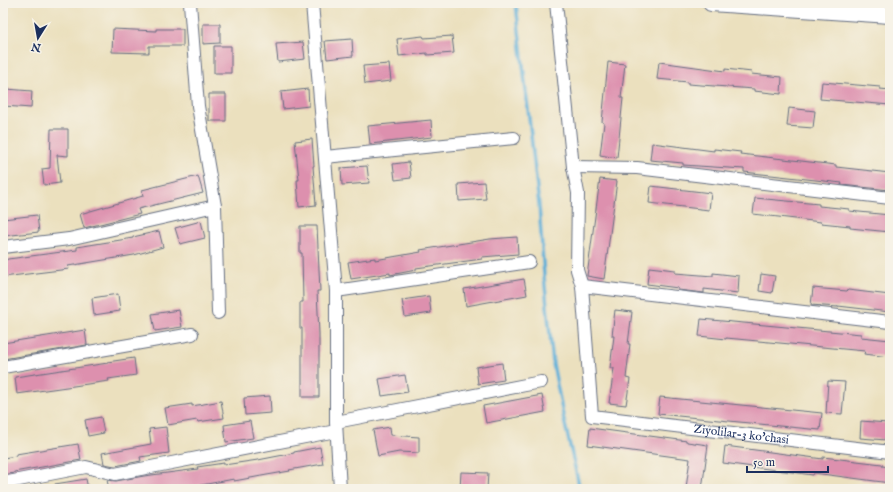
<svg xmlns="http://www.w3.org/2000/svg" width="893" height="492" font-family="'IM FELL English',serif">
<rect width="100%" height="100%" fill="#f7f3e8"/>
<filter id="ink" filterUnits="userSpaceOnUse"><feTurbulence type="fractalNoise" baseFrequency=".025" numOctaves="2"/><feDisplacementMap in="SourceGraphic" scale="8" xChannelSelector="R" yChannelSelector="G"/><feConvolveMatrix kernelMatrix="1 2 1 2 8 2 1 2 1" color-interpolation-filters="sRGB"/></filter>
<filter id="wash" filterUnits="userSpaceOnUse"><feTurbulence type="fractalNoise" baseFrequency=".012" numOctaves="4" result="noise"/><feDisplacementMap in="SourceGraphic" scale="16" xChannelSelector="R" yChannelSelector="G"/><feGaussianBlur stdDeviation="0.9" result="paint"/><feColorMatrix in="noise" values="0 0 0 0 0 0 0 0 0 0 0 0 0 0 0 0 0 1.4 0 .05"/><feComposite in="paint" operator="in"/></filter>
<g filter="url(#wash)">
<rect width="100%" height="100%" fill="#ebe0be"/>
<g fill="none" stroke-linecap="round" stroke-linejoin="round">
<path stroke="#5dafd8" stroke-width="3.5" d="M516 4 539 205 544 276 553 364 564 420 580 489"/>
</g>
<g id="blocks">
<path fill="#dd90ae" d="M203 24H220V43L203 44Z
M113 29 156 31V29H183V46H149V53L112 52Z
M423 36 424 38 452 36 454 53 427 55V53L399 56 397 39Z
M352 39 353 56 327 59 325 41Z
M303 42 305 59 278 62 276 44Z
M214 46H231V73H214Z
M608 62 625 64 621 98H623L617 158 600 155 604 123 602 122Z
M659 62 725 71V69L752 72 751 74 782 77 781 94 754 91V89L688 84V82L657 79Z
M389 64 391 81 365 84 363 66Z
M822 82 880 87V89L890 90V105L820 99Z
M6 89 32 91 31 108 4 106Z
M308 89 309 106 283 109 281 92Z
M209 94H226V121H209Z
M789 108 815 111 813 128 787 126Z
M431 120 432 137 370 144 368 126Z
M51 129H68V156L57 155 60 183 44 185 42 169 50 168Z
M312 139 314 166H313L316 205 299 207 297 180H299L295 141Z
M652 143 714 151V149L741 152 740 154 836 165V167L890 173V190L841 185 842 183 744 172V169L683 165V163L650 160Z
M409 162 411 178 395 180 393 164Z
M367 166 369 183 342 185 341 168Z
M198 176 203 193 138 209 140 214 84 228 80 214 143 196 142 190Z
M600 179 617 181 604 279 587 276Z
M484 182 486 199 459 201 458 184Z
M651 186 711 193 709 210 649 203Z
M755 198 819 204V206L849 209V211L890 215V232L850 228V226L821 223V222L753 214Z
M37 215 39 232 3 236V219Z
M201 221 205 238 180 244 175 228Z
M300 226H317L320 291H317L319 334V397H302V328H300V302H303L302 253H300Z
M159 231 163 247 134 255 68 266 69 269 3 277V261L8 259 77 250V247L133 238V237Z
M517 237 518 254 482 257V259L416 268V270L390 275V273L351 279 348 262 375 258V260L421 252 420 250 490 239Z
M649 267 675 270V273L713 276V273L739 276 738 293 704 289V293L678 290V288L647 284Z
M761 274 775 276 772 293 759 291Z
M524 279 527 295 466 306 464 289Z
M813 288 847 291 848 290 890 295V312L838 306V307L811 305Z
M118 294 120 311 94 315 92 298Z
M429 296 431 313 405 317 402 300Z
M179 310 182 327 155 331 152 314Z
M615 310 632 312 628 344H630L626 378 630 379 626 405 609 403 614 368H610L614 336H612Z
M701 319 861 334V337L890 340V357L864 354 865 351 726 338V339L699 336Z
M85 330 87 345 3 359V343Z
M134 358 136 375 108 379 109 381 17 394 15 377 108 363 107 362Z
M502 363 504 380 478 384 476 367Z
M405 375 408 392 382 396 379 379Z
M828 381 845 382 842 414 826 413Z
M542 395 545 412 486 423 483 406Z
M270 396 271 413 245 415 244 398Z
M660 397 822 413 820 430 658 414Z
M221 401 224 418 198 422 197 420 168 425 165 408 192 404V406Z
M101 417 104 433 88 436 85 420Z
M250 421 253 438 226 442 224 425Z
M861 421 888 423 886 440 860 438Z
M166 427 169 453 140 457 141 461 115 466 104 464 102 453 151 444 149 429Z
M390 427 391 435 419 437V453L399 452 378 456 373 430Z
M590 428 687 441V442L708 445 702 489 686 488 690 459 588 445Z
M78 444 81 460 14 472V473L3 475V458L16 456V454Z
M725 446 823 459V457L882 464V466L890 467V483L814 473 813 475 723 463Z
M320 447 323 464 289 470 290 471 267 475 234 481V479L180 489H109L107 480 116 481 144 476 198 469 197 467 224 463V465L258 460 294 453V452Z
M461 472 488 473 487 489H460Z
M86 479 88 489H55V484Z"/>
</g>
</g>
<g filter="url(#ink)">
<use href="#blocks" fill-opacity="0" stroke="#646d80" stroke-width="1"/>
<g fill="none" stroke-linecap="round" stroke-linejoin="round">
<g stroke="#646d80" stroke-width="14">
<g id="minor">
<path d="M190 3 198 106 215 206 218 313"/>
<path d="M312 3 336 291V422L340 489"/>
<path id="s1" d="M556 3 573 167 578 193 577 270 582 286 592 416 890 452"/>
<path d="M325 157 514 138"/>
<path d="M573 167 637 168 890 198"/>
<path d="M3 247 69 239 215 206"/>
<path d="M582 286 890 322"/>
<path d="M336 291 529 262"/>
<path d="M3 367 192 334"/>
<path d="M336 422 541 382"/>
<path d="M3 483 86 467 115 474 336 431"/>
</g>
</g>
<g stroke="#646d80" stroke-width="18">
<path id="major" d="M711 3 890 15"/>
</g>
<use href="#minor" stroke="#fff" stroke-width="12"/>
<use href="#major" stroke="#fff" stroke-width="16"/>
</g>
</g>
<g text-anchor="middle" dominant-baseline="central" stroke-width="3" stroke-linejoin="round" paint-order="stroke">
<g font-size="12" fill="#1b2f5e" stroke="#f7f3e8">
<text stroke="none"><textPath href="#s1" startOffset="566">Ziyolilar-3 ko'chasi</textPath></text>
</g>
</g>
<rect width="893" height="492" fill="none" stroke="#f7f3e8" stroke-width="16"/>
<g transform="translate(38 38) rotate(191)" stroke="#f7f3e8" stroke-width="3" paint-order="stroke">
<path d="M0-3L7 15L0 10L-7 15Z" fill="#1b2f5e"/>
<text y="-6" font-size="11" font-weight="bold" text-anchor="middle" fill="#1b2f5e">N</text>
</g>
<path d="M747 466v6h81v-6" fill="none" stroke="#1b2f5e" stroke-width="2"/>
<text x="753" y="466" font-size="12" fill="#1b2f5e" stroke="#f7f3e8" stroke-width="3" paint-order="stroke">50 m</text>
</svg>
